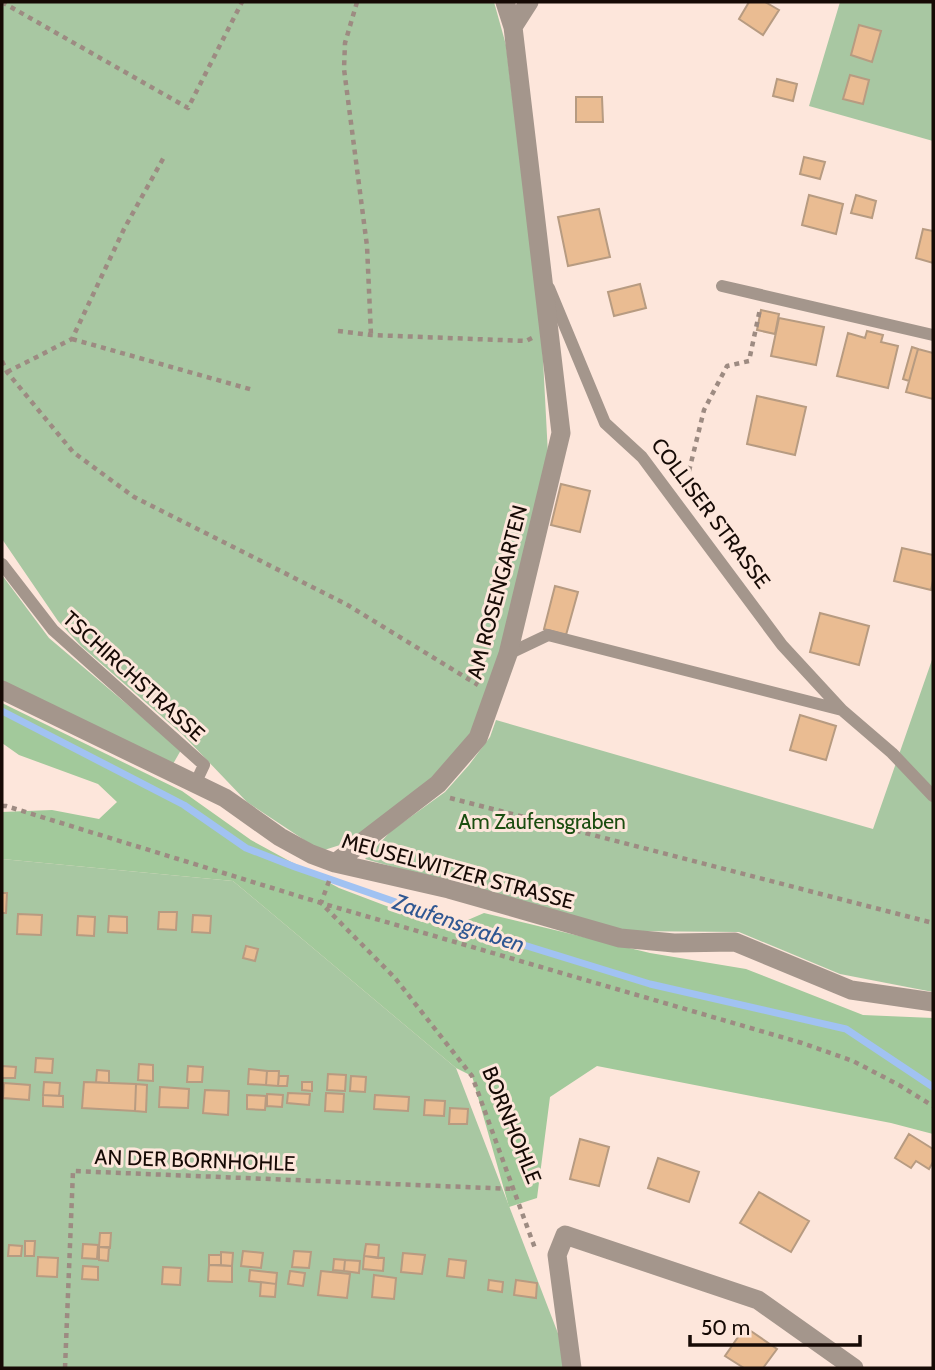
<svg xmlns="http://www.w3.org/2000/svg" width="935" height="1370" font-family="Cabin,sans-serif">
<rect width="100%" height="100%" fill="#fde6db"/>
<path fill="#a8c7a2" d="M2 2H494L506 45 542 340 548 455 495 673 467 744 424 790 356 840 321 851 247 802 183 735 81 646 58 621 2 539Z
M840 2H933V141L809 106Z
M2 575 49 638 181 750 173 764 2 682Z
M933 657V992L840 974 739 932 621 931 365 859 391 831 445 792 469 765 490 737 496 720 873 829Z
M2 859 233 881 456 1068 559 1336 565 1368H2Z"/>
<path fill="#a2c99b" d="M2 703 182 791 251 840 339 888 447 929 484 913 650 953 746 969 863 1015 933 1018V1134L891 1123 597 1066 550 1097 537 1198 509 1207 472 1076 456 1068 233 881 2 859V812L52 810 99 819 117 802 98 784 19 755 2 743Z"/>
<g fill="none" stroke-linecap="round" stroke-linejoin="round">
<path stroke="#a1c2f2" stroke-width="7" d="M2 711 184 805 246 848 295 867 488 934 650 984 846 1029 933 1087"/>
</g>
<path fill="#eabc92" stroke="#b79b81" stroke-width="2" d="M749 2H765L779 10 763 35 739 19Z
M859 25 881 31 872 62 851 55Z
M850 75 869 80 863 104 843 99Z
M777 79 797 84 793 101 773 96Z
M576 97H602L603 122H576Z
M804 157 825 162 820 179 800 174Z
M809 195 843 204 836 234 802 225Z
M856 195 876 201 872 218 851 213Z
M599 209 610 257 568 266 558 217Z
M923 229 933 231V263L916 258Z
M640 284 646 308 614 316 608 292Z
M761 310 779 314 775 334 757 330Z
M779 318 824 327 816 365 771 356Z
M867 331 883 335 881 342 898 346 888 388 837 376 848 333 865 338Z
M912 347 918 349 909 381 903 379Z
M918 349 933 353V399L906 392Z
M757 396 806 407 795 455 747 444Z
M561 484 590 491 580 532 551 525Z
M902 548 933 555V581L931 590 894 581Z
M555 586 578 592 566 635 544 629Z
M820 613 869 626 859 665 810 652Z
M800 715 836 726 826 760 790 750Z
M2 893H7L6 913H2Z
M159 912H177L176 930 158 929Z
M18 914 42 915 41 935 17 934Z
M193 915 211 916 210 933 192 932Z
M78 916 95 917 94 936 77 935Z
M109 916 127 917V933L108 932Z
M246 946 258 949 255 961 243 958Z
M36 1058 53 1059 52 1073 35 1072Z
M139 1064 153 1065V1081L138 1080Z
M2 1066 16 1067 15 1078H2Z
M188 1066 203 1067 202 1082H187Z
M249 1069 267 1071 266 1085 248 1084Z
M97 1070 109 1071V1083L96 1082Z
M267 1071H279L278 1086 266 1085Z
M328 1074 346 1075 345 1091 327 1090Z
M279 1076H288L287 1086H278Z
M351 1076 366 1077 365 1092 350 1091Z
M44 1082 60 1083 59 1096 43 1095Z
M84 1082 136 1084 135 1111 82 1108Z
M302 1082H312V1091L302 1090Z
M4 1083 30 1085 29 1100 3 1098Z
M136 1084 147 1085 146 1112 135 1111Z
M160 1087 189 1089 188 1108 159 1107Z
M205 1090 229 1091 228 1115 203 1113Z
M288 1093 310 1094 309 1105 287 1103Z
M326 1093 344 1094 343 1112 325 1111Z
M267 1094 283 1095 282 1107 267 1106Z
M43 1095 63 1096V1107L43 1106Z
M247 1095 266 1096 265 1110 247 1109Z
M375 1095 409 1097 408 1111 374 1109Z
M425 1100 445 1101 444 1116 424 1115Z
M450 1108 468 1109 467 1124H449Z
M909 1134 933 1149V1162L929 1169 916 1161 911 1168 895 1158Z
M580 1139 609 1147 599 1186 570 1179Z
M658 1158 699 1172 689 1202 648 1188Z
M759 1192 809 1221 791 1252 740 1223Z
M100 1233H111L110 1248 99 1247Z
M25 1241H35L34 1256H25Z
M83 1244 98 1245 97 1259 82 1258Z
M366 1244 379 1245 378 1258 364 1256Z
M9 1245 22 1246 21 1256H8Z
M99 1247H109L108 1261 99 1260Z
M243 1251 263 1253 261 1268 241 1266Z
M294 1251 311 1252 309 1268 292 1267Z
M221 1252 233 1253 232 1266 221 1265Z
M403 1253 425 1255 422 1274 401 1272Z
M209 1255H221V1265H209Z
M364 1256 384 1258 383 1271 363 1269Z
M38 1257 58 1258 57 1277 37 1276Z
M334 1259 345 1260 344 1271 333 1270Z
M449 1259 466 1261 464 1278 447 1276Z
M345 1260 360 1261 359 1273 344 1271Z
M209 1265 232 1266V1282L208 1281Z
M83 1266 98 1267V1280L82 1279Z
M163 1267 181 1268 180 1285 162 1284Z
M250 1270 277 1273 276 1284 249 1281Z
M290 1271 305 1273 303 1286 288 1284Z
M321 1271 350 1274 347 1298 318 1295Z
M374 1275 396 1278 394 1299 372 1297Z
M489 1280 503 1282 502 1292 488 1290Z
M516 1280 537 1283 536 1298 514 1295Z
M261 1282 276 1284 275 1297 260 1296Z
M745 1327 777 1349 763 1368H744L725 1356Z"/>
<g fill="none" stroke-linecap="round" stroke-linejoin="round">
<path stroke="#9d8b82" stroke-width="4.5" stroke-dasharray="5 5" stroke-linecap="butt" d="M2 2 188 108 242 2
M357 2 345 43 344 69 367 246 371 335
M338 331 371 335 526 341 532 338
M72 339 253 390
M2 361 7 372 73 452 134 497 346 604 478 685
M7 372 72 339 124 229 164 157
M689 471 704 410 727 366 749 361 760 309
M450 798 933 923
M2 806H6L321 903 802 1043 853 1061 899 1085 933 1106
M329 881 321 903 395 978 472 1076 536 1251
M65 1368 73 1171 514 1189"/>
<path stroke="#a4968c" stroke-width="12" d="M722 286 933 335
M549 288 605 423 642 457 782 645 842 710 892 753 933 796
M2 564 53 630 204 765 195 784
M508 654 548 635 842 710"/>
<path stroke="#a4968c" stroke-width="19" d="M513 27 529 2
M2 690 225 798 280 837 311 854 335 863 449 889 620 938 674 943 735 942 851 990 933 1002
M335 863 438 784 478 738 508 654 561 433 513 27 505 2
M572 1368 557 1255 565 1235 758 1300 854 1368"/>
</g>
<g text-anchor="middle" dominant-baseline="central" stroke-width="6" stroke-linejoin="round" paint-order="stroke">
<g font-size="21" fill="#160a05" stroke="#fde6db">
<text transform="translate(711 513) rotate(53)">COLLISER STRASSE</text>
<text transform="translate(497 592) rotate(-75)">AM ROSENGARTEN</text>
<text transform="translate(134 676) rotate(42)">TSCHIRCHSTRASSE</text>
<text transform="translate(458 871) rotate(15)">MEUSELWITZER STRASSE</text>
<text transform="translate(512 1125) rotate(68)">BORNHOHLE</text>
<text transform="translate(195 1160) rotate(2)">AN DER BORNHOHLE</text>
</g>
<g font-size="21" fill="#1a4d0f" stroke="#fde6db">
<text x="542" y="821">Am Zaufensgraben</text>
</g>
<g font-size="23" font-style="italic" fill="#2f5792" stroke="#fde6db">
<text transform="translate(459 923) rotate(19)">Zaufensgraben</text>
</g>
</g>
<rect width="935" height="1370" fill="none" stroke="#160a05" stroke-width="7"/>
<path d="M690 1335v10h170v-10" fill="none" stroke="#160a05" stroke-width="3.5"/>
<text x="701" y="1335" font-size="21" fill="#160a05" stroke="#fde6db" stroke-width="5" paint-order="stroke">50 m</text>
</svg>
